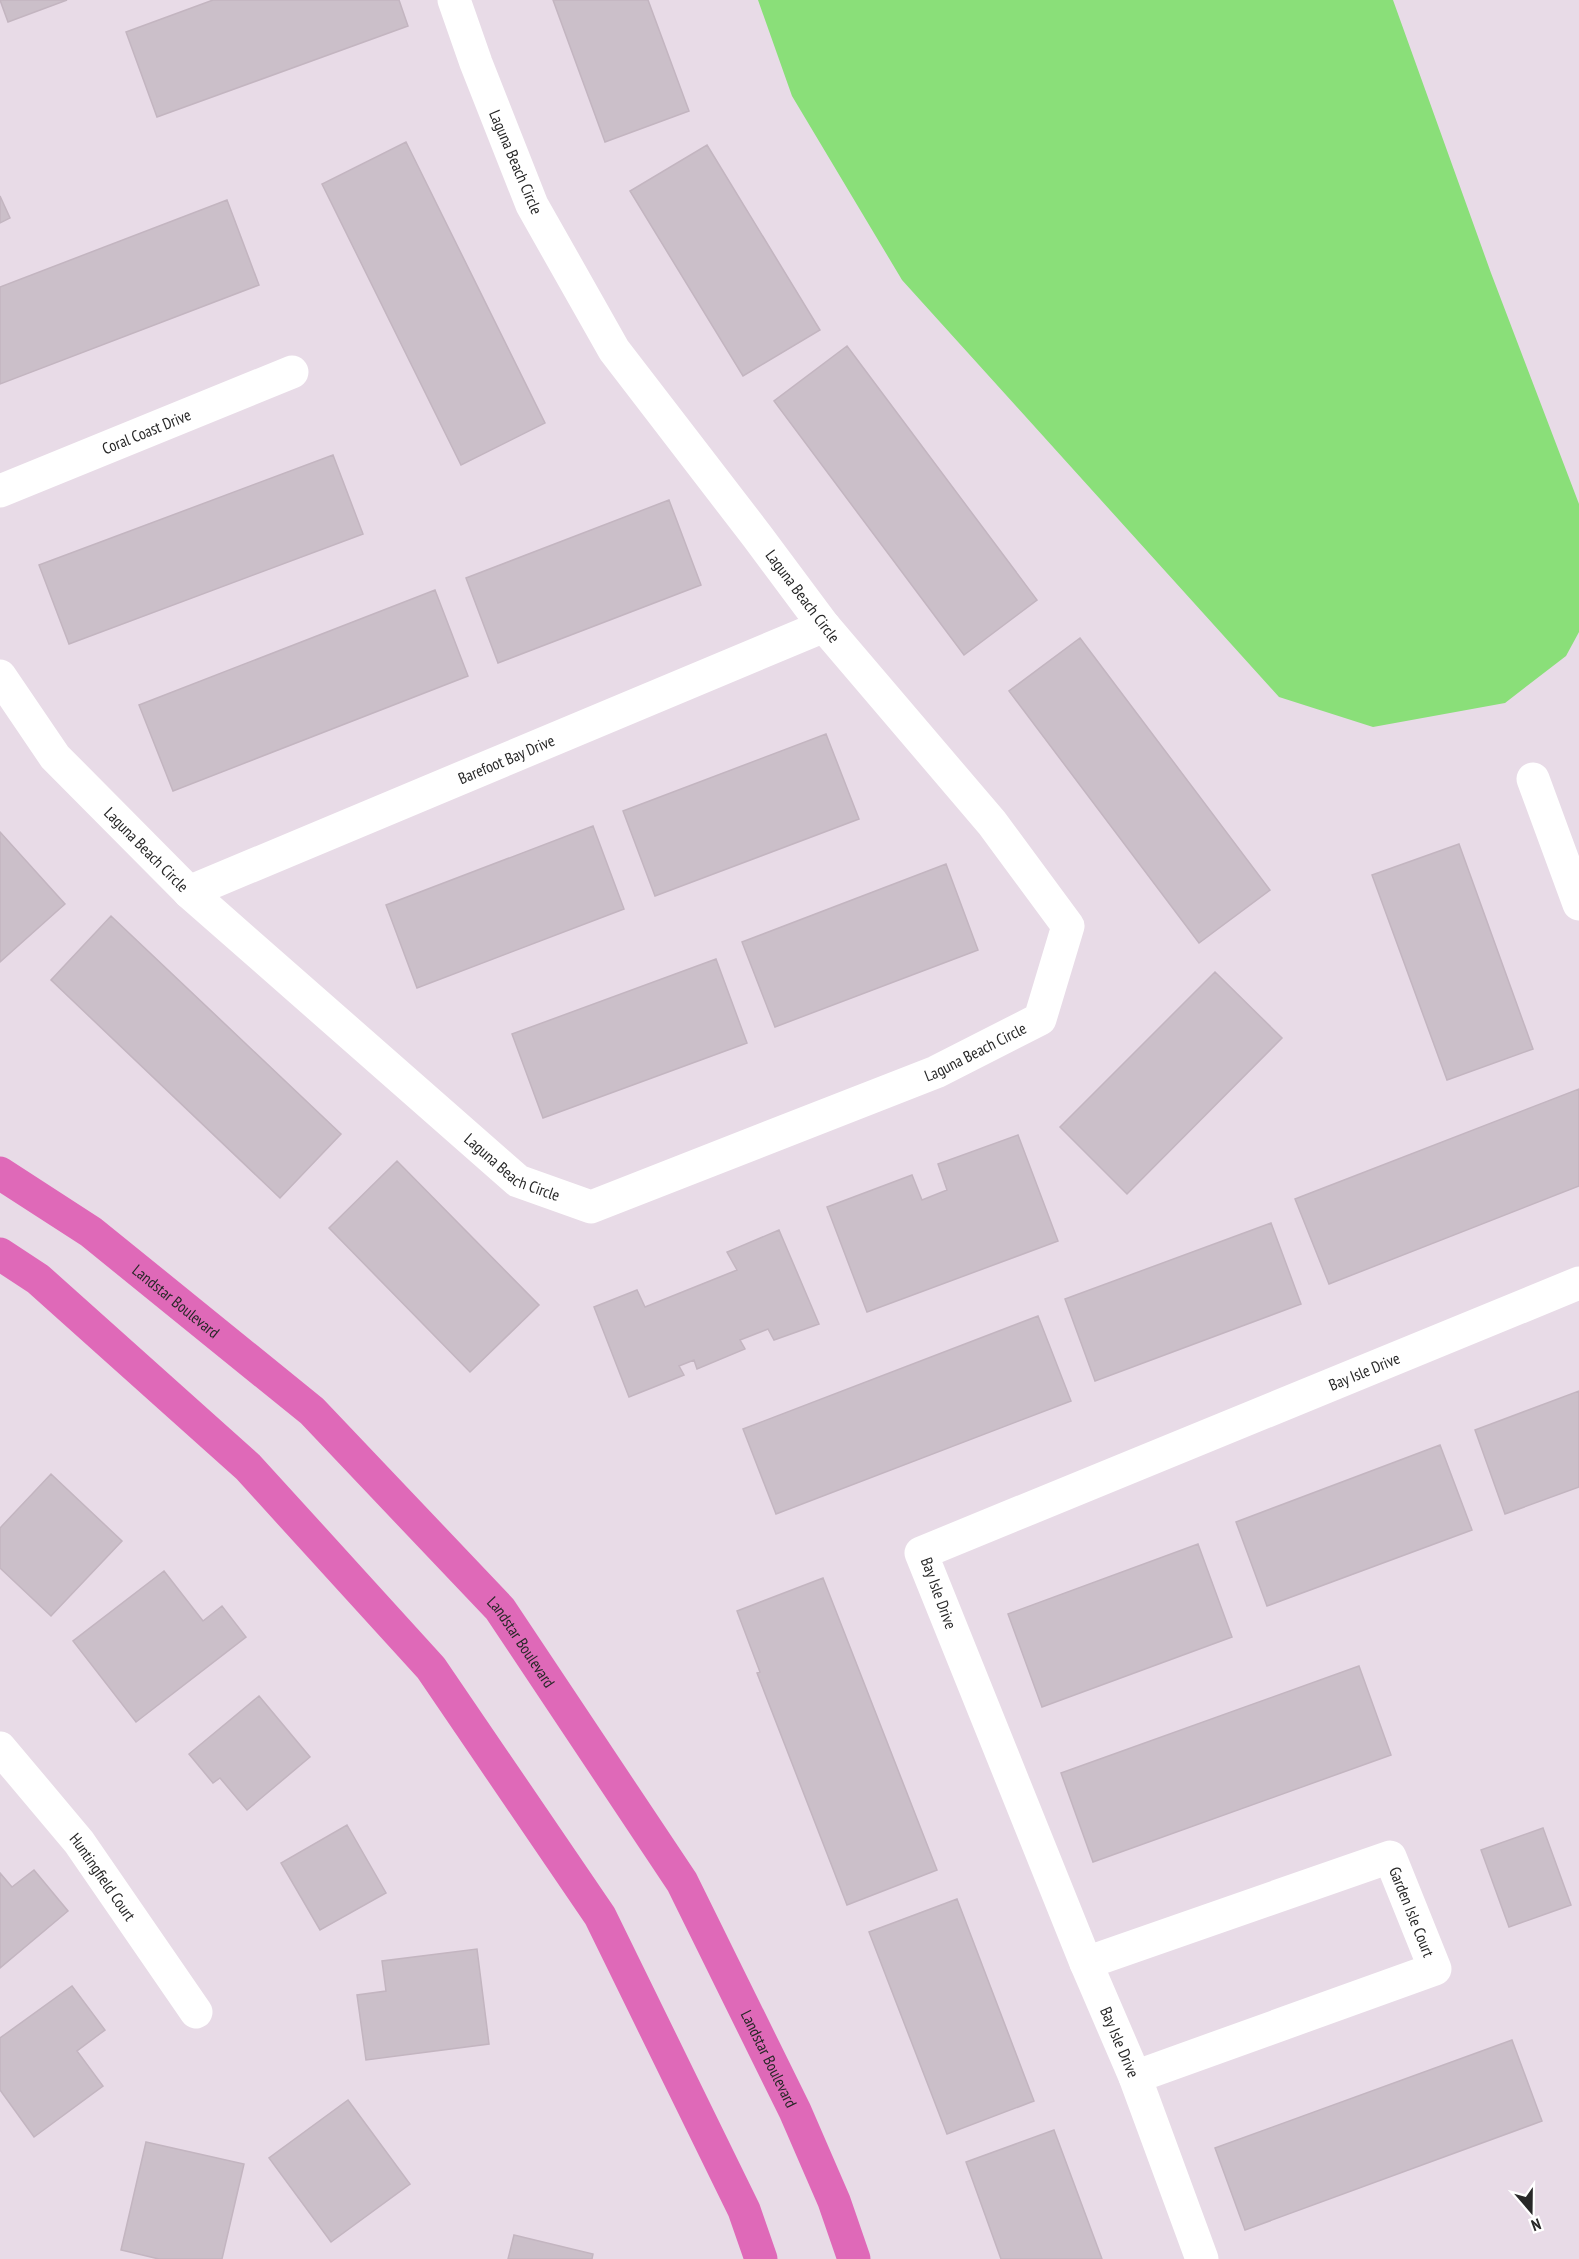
<svg xmlns="http://www.w3.org/2000/svg" width="1579" height="2259" font-family="'PT Sans Narrow',sans-serif">
<rect width="100%" height="100%" fill="#e8dbe7"/>
<path fill="#8adf79" d="M758 0H1393L1491 273 1579 504V632L1566 656 1505 703 1373 727 1279 697 902 280 792 96Z"/>
<path fill="#cbbfc9" stroke="#c3b5c0" stroke-width="1.5" d="M0 0H67L8 22Z
M213 0H399L408 26 157 117 126 32Z
M553 0H648L689 111 605 142Z
M406 142 545 423 461 465 322 184Z
M707 145 820 330 743 376 630 191Z
M0 196 10 218 0 223Z
M227 200 259 285 0 384V287Z
M847 346 1037 600 964 655 774 401Z
M333 455 363 534 69 644 39 565Z
M669 500 701 585 498 663 466 578Z
M435 590 468 676 173 791 139 705Z
M1080 638 1270 890 1199 943 1009 691Z
M826 734 859 819 655 896 623 811Z
M593 826 624 909 417 988 386 905Z
M0 832 65 904 0 962Z
M1459 844 1533 1049 1447 1080 1372 875Z
M946 864 978 950 775 1027 742 942Z
M111 916 341 1134 280 1198 51 980Z
M716 959 747 1043 543 1118 512 1034Z
M1215 972 1282 1038 1127 1194 1060 1127Z
M1579 1089V1186L1329 1284 1295 1199Z
M1018 1135 1058 1241 867 1312 827 1207 912 1175 922 1200 947 1190 938 1164Z
M397 1161 539 1305 470 1372 329 1228Z
M1271 1223 1301 1304 1095 1381 1065 1299Z
M779 1230 819 1324 774 1340 768 1329 740 1340 745 1349 697 1369 694 1360 679 1366 684 1375 629 1397 594 1307 637 1290 645 1307 737 1270 727 1252Z
M1038 1316 1071 1401 776 1514 743 1429Z
M1579 1391V1487L1505 1514 1475 1430Z
M1440 1445 1472 1530 1267 1606 1236 1522Z
M51 1474 122 1541 51 1616 0 1568V1528Z
M1198 1544 1232 1637 1042 1707 1008 1614Z
M164 1571 203 1621 222 1606 246 1637 136 1722 73 1641Z
M823 1578 937 1870 847 1905 757 1673 760 1672 737 1611Z
M1359 1666 1391 1755 1093 1862 1061 1773Z
M259 1696 310 1757 247 1810 220 1778 213 1783 189 1754Z
M347 1825 386 1893 320 1930 281 1863Z
M1543 1828 1571 1905 1509 1927 1481 1850Z
M34 1870 68 1911 0 1968V1873L12 1887Z
M957 1899 1034 2101 947 2134 869 1932Z
M477 1949 489 2044 366 2060 357 1995 386 1991 382 1961Z
M72 1986 105 2030 77 2051 103 2086 34 2137 0 2090V2038Z
M1512 2040 1542 2121 1245 2230 1215 2148Z
M348 2100 410 2184 331 2242 269 2158Z
M1054 2130 1102 2259H1001L966 2162Z
M146 2142 244 2164 222 2259H159L121 2250Z
M514 2235 593 2254 592 2259H508Z"/>
<g fill="none" stroke-linecap="round" stroke-linejoin="round">
<g stroke="#fff" stroke-width="33">
<path id="s1" d="M0 491 292 372"/>
<path id="s2" d="M0 676 55 757 189 892 518 1181 591 1207 936 1072 1040 1019 1068 926 992 823 824 626 757 536 614 350 532 205 476 63 454 0"/>
<path d="M1533 779 1579 904"/>
<path id="s3" d="M189 892 824 626"/>
<path id="s4" d="M0 1748 79 1842 196 2012"/>
<path id="s5" d="M1086 1963 1390 1857 1435 1969 1135 2077"/>
<path id="s6" d="M1202 2259 1135 2077 1086 1963 921 1553 1579 1283"/>
</g>
<g stroke="#df69b8" stroke-width="33">
<path id="s7" d="M0 1173 91 1232 312 1411 500 1609 682 1882 795 2111 834 2201 854 2259"/>
<path d="M0 1254 38 1279 248 1467 431 1668 600 1916 744 2210 761 2259"/>
</g>
</g>
<g text-anchor="middle" dominant-baseline="central" stroke-width="4.5" stroke-linejoin="round" paint-order="stroke">
<g font-size="16" fill="#282828" stroke="#fff">
<text transform="translate(516 162) rotate(67)">Laguna Beach Circle</text>
<text stroke="none"><textPath href="#s1" startOffset="158">Coral Coast Drive</textPath></text>
<text transform="translate(803 596) rotate(53)">Laguna Beach Circle</text>
<text stroke="none"><textPath href="#s3" startOffset="344">Barefoot Bay Drive</textPath></text>
<text stroke="none"><textPath href="#s2" startOffset="228">Laguna Beach Circle</textPath></text>
<text stroke="none"><textPath href="#s2" startOffset="1218">Laguna Beach Circle</textPath></text>
<text stroke="none"><textPath href="#s2" startOffset="714">Laguna Beach Circle</textPath></text>
<text stroke="none"><textPath href="#s7" startOffset="218">Landstar Boulevard</textPath></text>
<text stroke="none"><textPath href="#s6" startOffset="1239">Bay Isle Drive</textPath></text>
<text transform="translate(939 1593) rotate(70)">Bay Isle Drive</text>
<text stroke="none"><textPath href="#s7" startOffset="705">Landstar Boulevard</textPath></text>
<text stroke="none"><textPath href="#s4" startOffset="165">Huntingfield Court</textPath></text>
<text stroke="none"><textPath href="#s5" startOffset="381">Garden Isle Court</textPath></text>
<text transform="translate(1120 2042) rotate(67)">Bay Isle Drive</text>
<text stroke="none"><textPath href="#s7" startOffset="1191">Landstar Boulevard</textPath></text>
</g>
</g>
<g transform="translate(1531 2211) rotate(160)" stroke="#ffffff" stroke-width="4.5" paint-order="stroke">
<path d="M0-4.5L10 22L0 15L-10 22Z" fill="#282828"/>
<text y="-9" font-size="16" font-weight="bold" text-anchor="middle" fill="#282828">N</text>
</g>
</svg>
